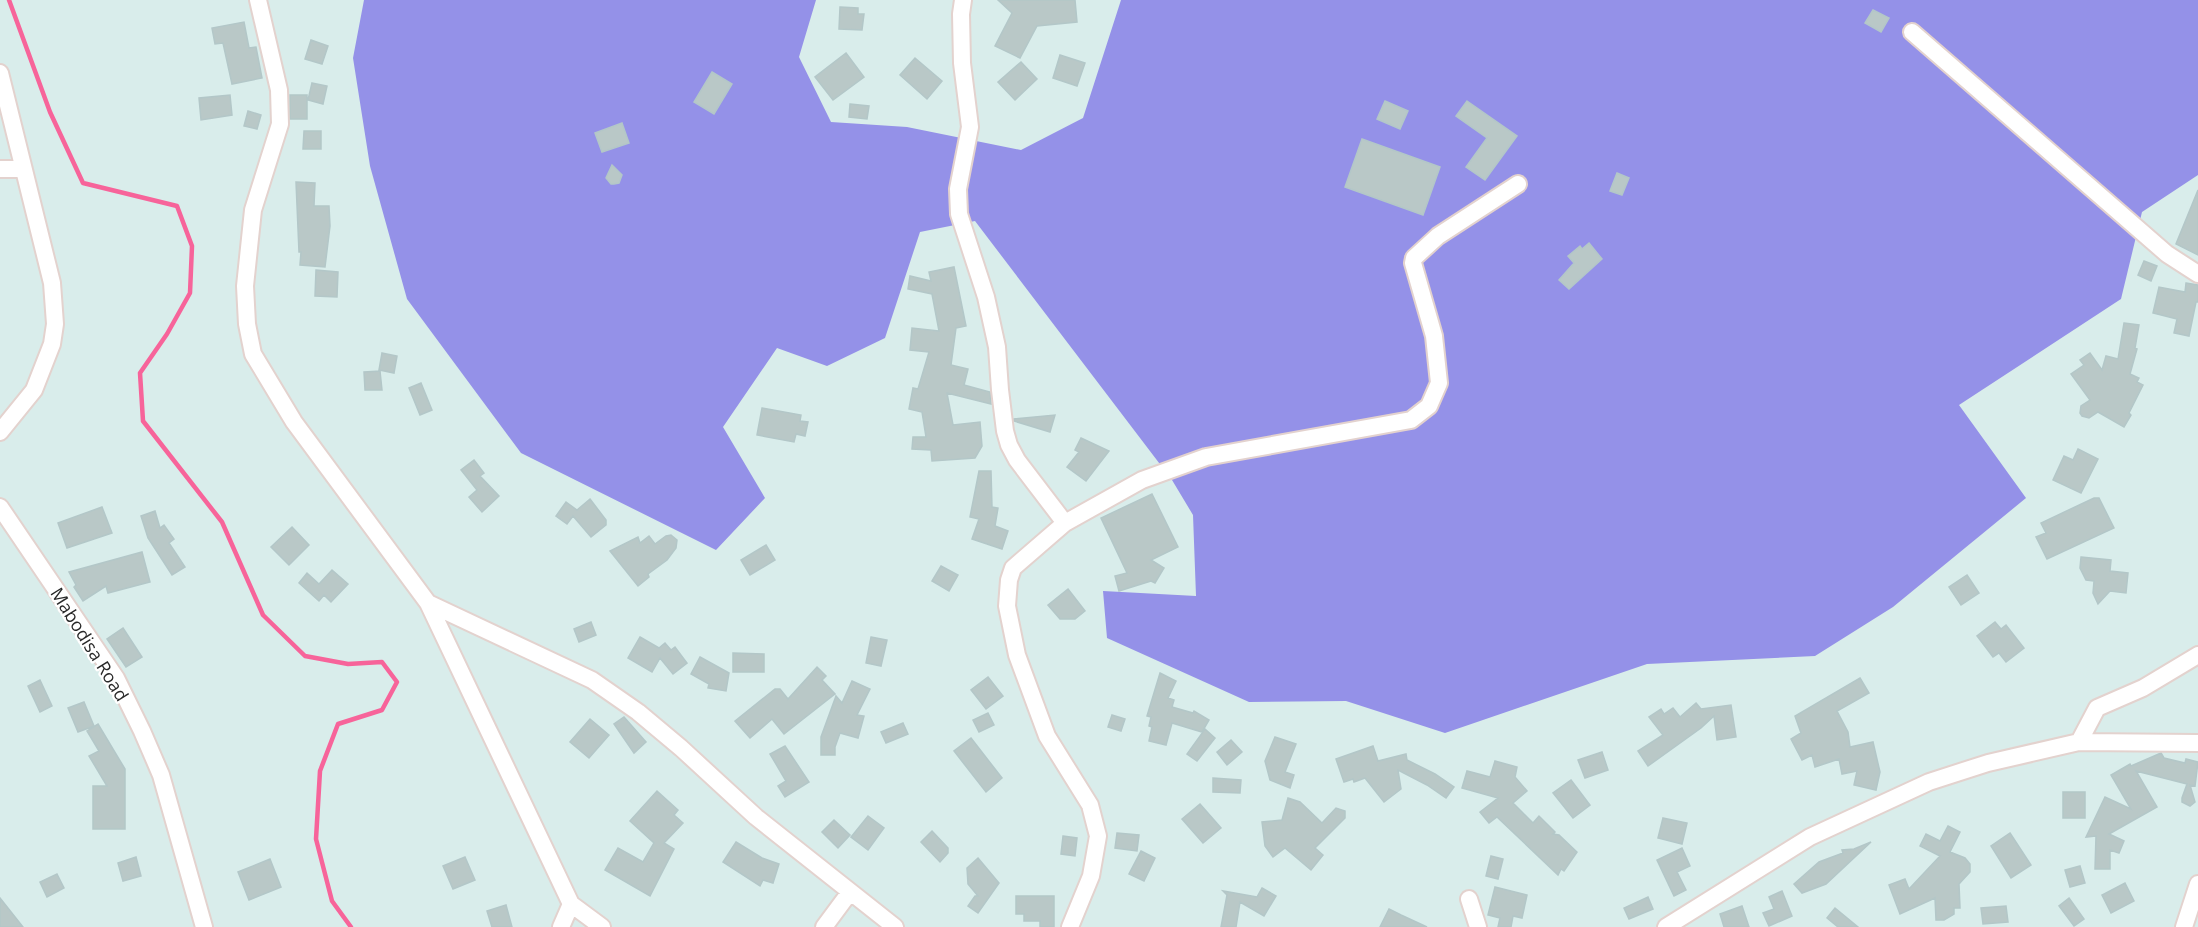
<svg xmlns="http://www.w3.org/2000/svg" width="2198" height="927" font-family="'Open Sans',sans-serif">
<rect width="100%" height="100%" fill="#d9edeb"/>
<path fill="#9491e8" d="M364 0H816L799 57 831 122 907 127 1021 150 1083 118 1121 0H2198V175L2142 212 2121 299 1959 405 2026 498 1893 607 1815 656 1647 664 1445 733 1346 701 1249 702 1107 638 1103 591 1196 596 1193 515 1172 480 975 221 920 232 885 338 827 366 777 348 723 427 765 498 716 550 521 453 407 299 370 166 353 58Z"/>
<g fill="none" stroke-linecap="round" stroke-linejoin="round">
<path stroke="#f7649a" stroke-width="4.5" d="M9 0 50 112 83 183 177 206 192 246 190 293 167 334 140 373 143 421 222 522 263 615 305 656 348 664 382 662 397 682 382 710 338 724 320 771 316 839 332 901 351 927"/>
</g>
<path fill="#b9c8c7" stroke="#b3c7c8" stroke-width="1.5" d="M998 0H1075L1077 22 1037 26 1020 58 995 46 1012 13Z
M840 7 858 8V14H864L862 30 839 29Z
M1873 10 1889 18 1881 32 1865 23Z
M244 22 249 48 256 47 262 78 232 84 223 43 215 44 212 28Z
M311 40 328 46 322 64 305 59Z
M846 53 864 77 833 100 815 77Z
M1060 55 1085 63 1077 86 1053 78Z
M915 58 942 81 927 99 900 75Z
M1021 62 1037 79 1015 100 998 82Z
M712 72 732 84 714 114 694 102Z
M312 83 327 86 323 104 308 100Z
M230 95 232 115 201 120 199 98Z
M290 95H307V119H290Z
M1385 101 1408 111 1400 129 1377 119Z
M1467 101 1517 136 1485 180 1466 167 1487 138 1456 116Z
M850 104 869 106 867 119 849 117Z
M248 111 261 115 257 129 244 126Z
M622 123 629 143 602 152 595 133Z
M304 131H321V149H303Z
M1362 139 1440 167 1423 215 1345 187Z
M612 165 622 175 619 183 614 184H611L606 178Z
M1617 173 1629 178 1622 195 1610 191Z
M296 182 315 183 314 206H329L330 226 325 267 300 265 301 252H299Z
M2198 190V255L2176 244Z
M1589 243 1602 259 1569 289 1559 280 1574 263 1568 256 1580 246 1582 249Z
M2144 261 2157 266 2151 281 2138 275Z
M954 267 966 326 956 328 951 365 968 369 964 385 990 392 991 404 947 393 953 425 980 422 982 446 975 458 932 461 931 450 912 449 913 437H926L922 412 909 409 913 388 918 389 929 352 910 350 912 328 939 331 932 294 908 289 910 276 931 281 929 272Z
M316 270 338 272 337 297 315 296Z
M2186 283 2198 285V302H2196L2189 336 2174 333 2177 319 2153 313 2159 287 2185 292Z
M2124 323 2139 325 2135 348 2137 349 2130 374 2139 378 2137 382 2143 385 2129 413 2131 415 2124 427 2098 412 2089 418 2082 416 2080 413 2081 406 2090 400 2071 374 2084 365 2080 360 2090 353 2102 370 2106 356 2118 359Z
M382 353 397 356 394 373 379 370Z
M380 371 382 390H365L364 372Z
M421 383 432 410 420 415 409 388Z
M762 408 801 415 800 421 808 422 805 436 796 434 794 442 757 435Z
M1055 415 1050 432 1014 421V419Z
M1081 438 1109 451 1086 481 1067 467 1079 452 1075 450Z
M2078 449 2098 459 2081 493 2053 480 2064 456 2073 460Z
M474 460 484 473 480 476 499 496 482 512 469 497 477 490 461 470Z
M979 471H991L992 507 998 508 995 526 1008 531 1002 549 972 539 979 519 970 517Z
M1152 494 1178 547 1151 560 1164 568 1155 583 1151 581 1119 591 1115 576 1127 573 1101 518Z
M2094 498H2099L2114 528 2047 559 2036 537 2046 533 2041 523Z
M590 499 606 520V525L591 537 573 516 567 524 556 516 566 502 577 510Z
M102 507 112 533 67 548 58 523Z
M155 511 160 528 164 525 174 539 169 543 185 567 172 575 148 538 141 516Z
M292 527 309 545 289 565 271 547Z
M671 535 677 540 676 548 667 560 648 574 649 577 638 586 610 551 638 537 640 543 649 536 655 544 666 536Z
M766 545 775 560 750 575 741 560Z
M142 552 150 582 108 593 106 586 83 601 74 587 76 585 69 572Z
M2081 557 2111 560 2110 571 2128 573 2126 593 2110 591 2098 604 2093 593 2094 581 2086 580 2080 568Z
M941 566 958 575 949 591 932 581Z
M332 570 348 584 331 602 324 595 319 601 299 583 307 573 319 584Z
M1967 575 1979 593 1961 605 1949 587Z
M1068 589 1085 611 1075 619H1060L1048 605Z
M591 622 596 635 579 642 574 629Z
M1995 622 2001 629 2006 625 2024 648 2006 662 1999 653 1993 657 1977 636Z
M123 628 142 657 126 667 107 639Z
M640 637 659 648 665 643 671 650 675 647 687 663 673 674 660 658 652 672 628 658Z
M871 637 887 640 881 666 866 663Z
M733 653 764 654V672H733Z
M700 657 729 673 726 691 708 688 709 684 691 674Z
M817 667 826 676 822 680 835 694 784 734 772 719 750 738 735 721 775 689H780L788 699Z
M1160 673 1176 681 1168 698 1174 700 1172 707 1193 713 1194 711 1209 720 1202 732 1172 723 1166 745 1149 741 1152 727 1149 726 1151 717 1147 716Z
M988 677 1003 696 986 709 971 690Z
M1860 678 1869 693 1837 711 1848 732 1850 747 1873 742 1880 772 1876 790 1854 785 1857 771 1842 774 1839 759 1815 767 1812 755 1802 760 1791 739 1801 733 1795 716Z
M40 680 52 706 40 712 28 686Z
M852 681 870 689 857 715 864 716 858 738 840 733 835 747V755H821V737L836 696 842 703Z
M84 702 94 726 78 732 68 708Z
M1696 703 1701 709 1731 705 1736 737 1717 740 1714 716 1701 728 1648 766 1638 751 1663 735 1649 717 1661 709 1664 714 1673 708 1680 717Z
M988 713 994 725 979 732 973 720Z
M1112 715 1125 719 1121 731 1108 727Z
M624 717 646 742 634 753 614 724Z
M590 719 609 735 589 758 570 742Z
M903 723 908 734 886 743 881 732Z
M98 724 125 769V829H93V786H107L89 756 99 751 87 731Z
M1205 729 1215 738 1197 761 1187 754Z
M1275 737 1296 744 1285 772 1294 775 1290 788 1270 780 1265 761Z
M971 738 1002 778 986 792 954 751Z
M1231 740 1242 752 1227 765 1217 752Z
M785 746 809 782 785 797 778 786 786 781 770 754Z
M1373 746 1378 761 1406 754 1407 760 1435 774 1454 787 1446 798 1427 785 1398 770 1401 789 1384 802 1365 778 1354 782 1353 779 1344 782 1336 759Z
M1602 752 1608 770 1585 778 1578 760Z
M2161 753 2164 758 2185 763 2186 759 2198 762 2195 786 2190 785 2195 802 2190 806 2182 802V798L2187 784 2136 771 2157 807 2109 834 2124 841 2119 853 2110 850V869H2095L2096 836 2086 837 2105 797 2131 809 2111 775 2130 764 2131 766Z
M1495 761 1517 767 1515 777 1527 791 1513 803 1533 823 1539 816 1555 832 1553 834 1559 835 1577 852 1564 871 1561 869 1558 875 1497 817 1489 823 1480 812 1498 798 1462 788 1467 771 1490 777Z
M1213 778 1241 780 1240 793 1213 792Z
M1571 780 1590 805 1573 818 1553 793Z
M657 791 678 810 674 815 683 823 664 843 674 849 650 896 605 870 618 848 643 862 654 843 630 821Z
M2063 792H2085V818H2063Z
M1288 798 1300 802 1322 823 1336 808 1345 811V818L1315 848 1323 855 1311 870 1285 848 1273 857 1265 846 1262 822 1282 820Z
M1200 804 1221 828 1203 843 1182 819Z
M868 816 884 828 868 850 851 837Z
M1663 818 1687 823 1682 844 1658 838Z
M834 820 850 835 838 848 822 832Z
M1948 826 1960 832 1950 852 1965 858 1970 864V872L1959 884 1960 908H1954V914L1944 920H1936L1935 898 1900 914 1889 885 1905 879 1909 889 1940 856 1920 846 1926 834 1940 841Z
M932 831 948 848V853L940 862 921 842Z
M1117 833 1139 835 1137 851 1115 848Z
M2010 833 2031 865 2011 878 1991 846Z
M1063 836 1077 838 1075 856 1061 854Z
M736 842 762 858 779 864 773 883 763 880 760 886 723 862Z
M1871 842 1826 884 1802 893 1794 884 1819 862 1843 853 1842 850 1854 849Z
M1682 848 1690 866 1677 872 1686 890 1674 896 1657 860Z
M1141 851 1155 858 1144 881 1129 874Z
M1491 856 1503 859 1498 879 1486 876Z
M136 857 141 876 123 881 118 863Z
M465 857 475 880 453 889 443 866Z
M978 858 999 883 978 913 968 906 975 896H978L968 884 967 868Z
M270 859 281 887 249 900 238 872Z
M2080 866 2085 883 2070 887 2065 870Z
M57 874 64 888 47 897 40 882Z
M2125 883 2134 901 2111 913 2102 895Z
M1495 887 1527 895 1522 918 1513 916 1511 927H1498L1500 918 1488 915Z
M1262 888 1276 896 1264 916 1240 902 1236 927H1221L1227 895 1223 891 1257 897Z
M1782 891 1792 916 1769 926 1763 913 1774 909 1769 897Z
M1016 896H1054V927H1040V921H1024V914H1016Z
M1648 897 1653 909 1629 919 1624 908Z
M0 898 23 927H0Z
M2069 898 2084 919 2074 926 2059 906Z
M506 905 512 927H492L487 911Z
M1742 906 1749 927H1724L1720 914Z
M2006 906 2008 922 1983 924 1981 908Z
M1835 908 1858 927H1838L1827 918Z
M1389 909 1401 915 1427 927H1380Z"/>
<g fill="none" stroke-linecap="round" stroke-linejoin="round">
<g stroke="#e3d2ce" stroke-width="20">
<path id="minor" d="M258 0 279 90 280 124 253 210 245 286 247 324 253 354 294 422 428 603 592 680 638 712 681 748 756 817 895 927
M963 0 961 14 962 63 970 127 958 189 959 214 986 297 997 347 1000 390 1005 431 1009 445 1017 460 1065 523
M1912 32 2167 254 2198 274
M0 73 52 283 55 324 52 344 34 390 0 432
M0 169H23
M0 507 116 678 142 731 161 775 204 927
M428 603 571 904 561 927
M2079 742 2097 708 2143 688 2198 655
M1469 899 1478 927
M571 904 602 927
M824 927 850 892
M1070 927 1091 876 1098 836 1090 805 1047 736 1017 655 1007 606 1009 580 1013 568 1065 523 1142 480 1206 457 1411 420 1429 406 1439 383 1434 336 1413 263 1414 258 1438 236 1518 184
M1666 927 1810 837 1929 782 1988 763 2079 742 2198 743
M2184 927 2198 884"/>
</g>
<use href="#minor" stroke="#fff" stroke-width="16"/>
</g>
<g text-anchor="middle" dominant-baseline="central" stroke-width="4.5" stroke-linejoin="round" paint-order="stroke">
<g font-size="18" fill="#292929" stroke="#fff">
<text transform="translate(90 644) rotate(58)">Mabodisa Road</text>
</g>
</g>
</svg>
